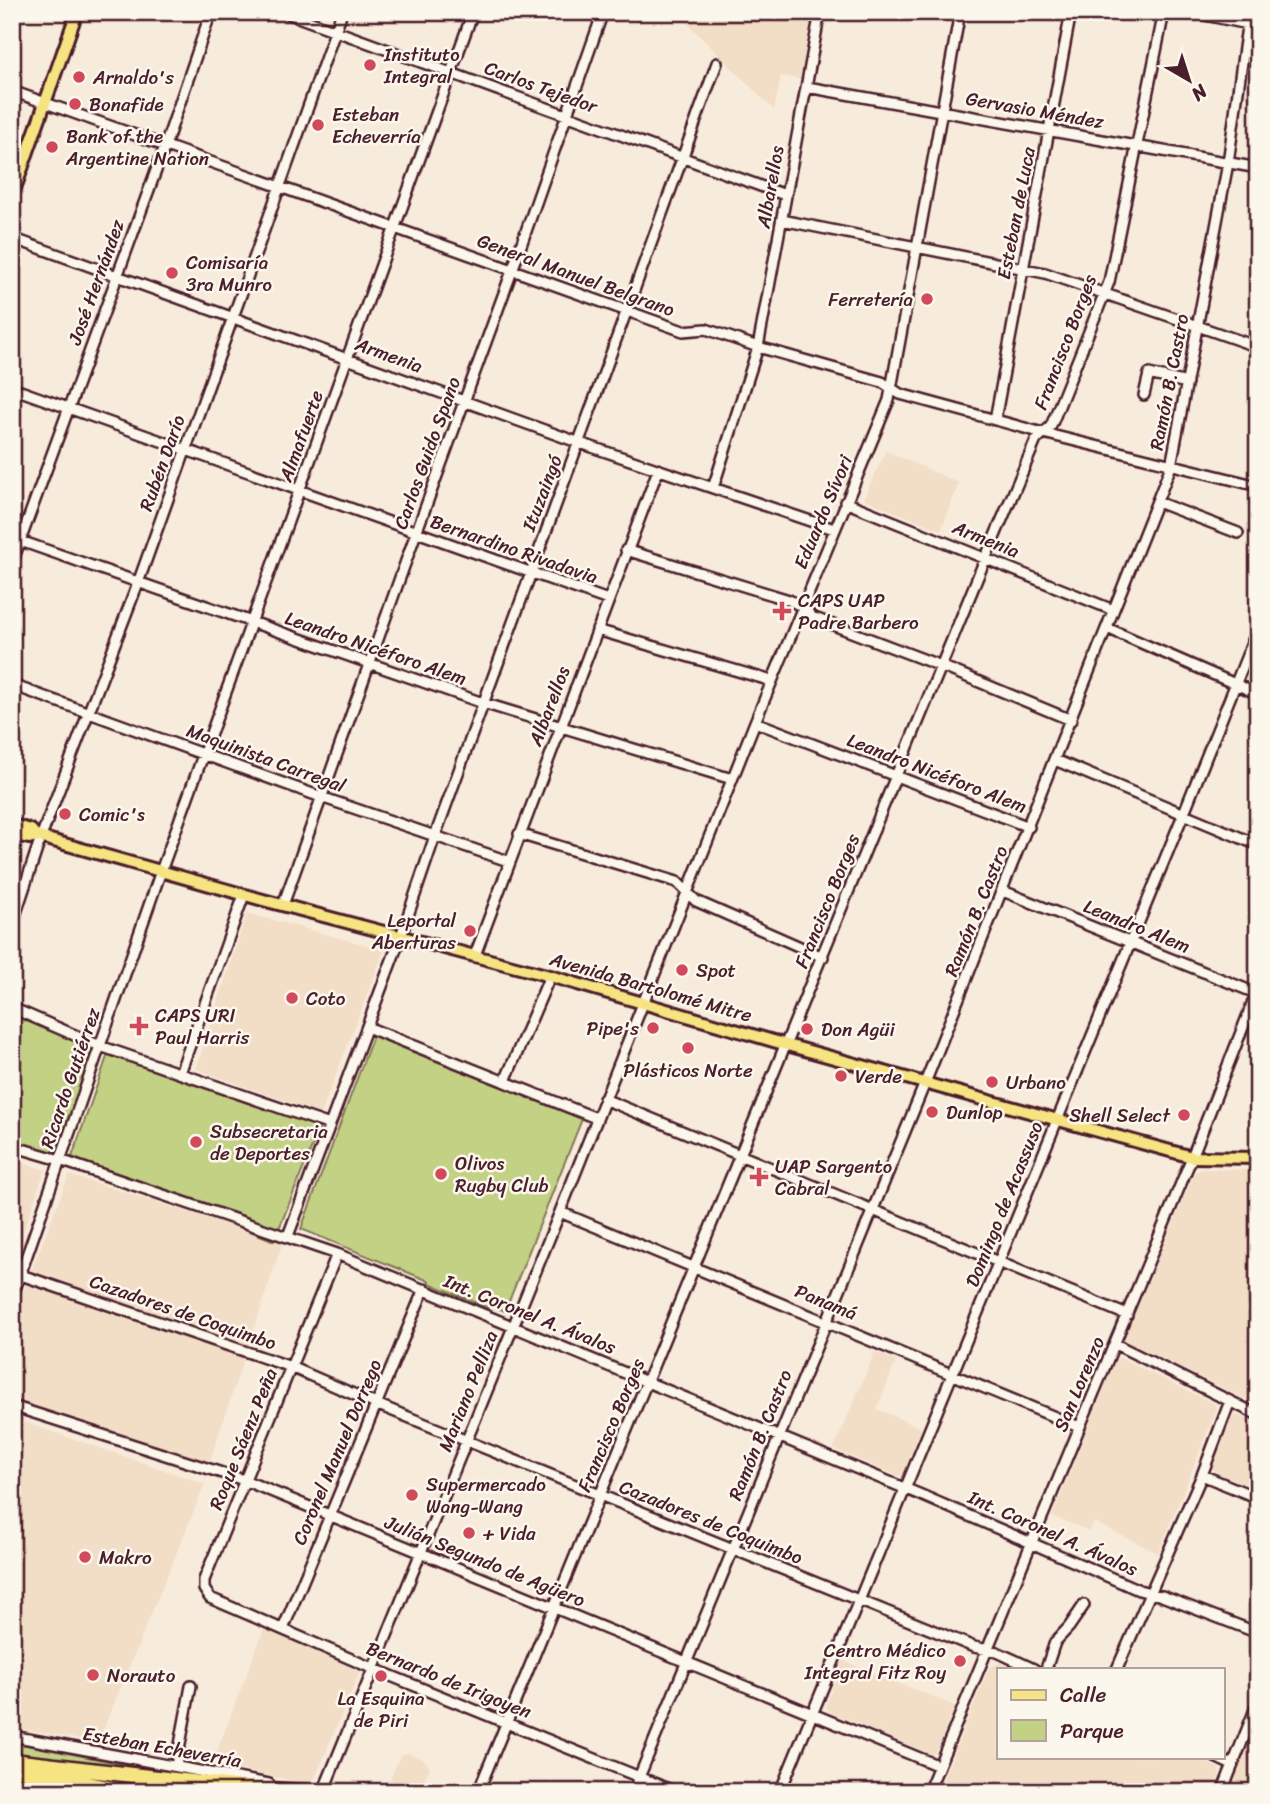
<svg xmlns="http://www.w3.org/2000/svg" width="1270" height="1804" font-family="Sriracha,sans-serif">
<rect width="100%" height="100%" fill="#f7ebdb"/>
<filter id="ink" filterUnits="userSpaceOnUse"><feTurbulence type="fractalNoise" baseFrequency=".0143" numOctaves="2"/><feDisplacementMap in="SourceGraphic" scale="14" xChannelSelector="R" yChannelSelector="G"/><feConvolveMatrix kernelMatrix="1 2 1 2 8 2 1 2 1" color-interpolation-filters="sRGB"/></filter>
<g filter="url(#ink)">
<path fill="#f2ddc6" d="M680 12H813L800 79 781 76 774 110 679 15Z
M886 451 959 483 941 530 866 500 864 498Z
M247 913 384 950 321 1114 196 1069Z
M12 1159 45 1170 12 1263Z
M1200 1169 1258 1170V1405L1127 1342 1125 1337 1194 1174Z
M69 1175 283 1241 208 1466 12 1402V1320Z
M875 1352 896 1361 877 1409 921 1428 903 1474 898 1476 834 1449Z
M1120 1358 1215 1404 1217 1409 1158 1553 1094 1522 1089 1531 1052 1516 1116 1360Z
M1238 1415 1258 1425V1489L1215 1472 1213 1467 1232 1417Z
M12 1418 205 1484 98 1742 12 1727Z
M265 1627 360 1672 314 1780 309 1784 212 1764Z
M843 1661 955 1706 936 1752 931 1754 829 1712 826 1705Z
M1000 1663 1013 1669H999V1757H1196L1218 1768 1220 1773 1212 1792H938L989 1668Z
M1258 1722V1792H1228L1232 1782Z
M408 1753 424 1760 430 1767 419 1792H385L400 1756Z"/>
<path fill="#c3d185" stroke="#867858" stroke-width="2" d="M12 1014 98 1045 57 1157 12 1141Z
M373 1036 582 1119 505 1311 490 1305 488 1308 429 1283V1281L301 1229Z
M109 1051 320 1127 274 1241 72 1157Z
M12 1742 118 1763 138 1769 12 1754Z"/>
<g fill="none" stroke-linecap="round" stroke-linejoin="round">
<g stroke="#4a1f2b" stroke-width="14">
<path id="minor" d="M284 12 785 195
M1190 12 1258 26
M807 87 1258 168
M12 91 683 331 706 329 758 347 882 382 900 394 1043 433 1258 486
M782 220 1045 273 1258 347
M12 238 580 443 834 529
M12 388 608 600
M1144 395 1149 374 1187 383
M995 420 1071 12
M713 488 758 347 820 12
M845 502 1113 610
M1157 502 1238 533
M12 538 483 703 732 779
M626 550 789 600 803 607 812 617 941 666 1071 720
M12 563 165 146 211 12
M1107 628 1258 694
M597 630 772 681
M12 685 321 797 508 861
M755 722 1029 827
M1055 760 1258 845
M519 834 677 882 696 901 823 957
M1003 891 1258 994
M283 905 416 533 512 271 603 12
M12 925 41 837 138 583 342 12
M475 955 658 470
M12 1008 100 1046 330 1125
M367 1027 596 1118
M180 1073 244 895
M505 1081 550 976
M604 1099 1127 1315
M12 1146 60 1160 337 1254 921 1495 1139 1590 1162 1596 1258 1633
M560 1212 1079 1427
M288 1236 401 936 435 836 717 63
M337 1254 204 1580V1589L210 1598 374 1669 676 1792
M21 1275 291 1367 376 1404 974 1647 997 1652 1034 1669
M12 1298 161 871 473 12
M1115 1344 1258 1415
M12 1406 244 1480 939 1766
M1202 1475 1258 1498
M283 1629 424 1289
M1046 1669 1055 1642 1069 1627 1084 1605
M1117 1669 1202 1475 1230 1401
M12 1736 269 1784
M1215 1757 1232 1765
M176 1766 191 1686
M323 1792 560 1212 755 722 889 400 960 12
M478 1792 986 557 1036 440 1051 426 1109 282 1164 12
M633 1792 925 1083 1171 466 1228 163 1249 12
M780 1792 1183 815 1258 628
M928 1792 1192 1157 1258 989
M1222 1792 1258 1702"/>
</g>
<g stroke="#4a1f2b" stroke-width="16">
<path id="major" d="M12 197 77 12
M12 825 31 830 36 836 263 900 550 976 787 1045 1192 1157 1258 1158
M12 834 29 838 36 836"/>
</g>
<g stroke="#4a1f2b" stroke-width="19">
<path id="highway" d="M12 1761 252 1789 305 1792
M12 1769 129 1792"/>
</g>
<use href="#minor" stroke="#fbf7ec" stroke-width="9"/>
<use href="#major" stroke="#f6e381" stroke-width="10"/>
<use href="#highway" stroke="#f6e381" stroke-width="14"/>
</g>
</g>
<g fill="#d1495b" stroke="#fbf7ec" stroke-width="2.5">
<circle cx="370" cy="65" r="7"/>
<circle cx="79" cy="77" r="7"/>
<circle cx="75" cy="104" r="7"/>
<circle cx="318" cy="125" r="7"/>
<circle cx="52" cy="147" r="7"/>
<circle cx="172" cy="273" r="7"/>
<circle cx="927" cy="299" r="7"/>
<path d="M778.5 600.5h7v7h7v7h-7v7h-7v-7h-7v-7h7z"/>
<circle cx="65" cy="814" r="7"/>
<circle cx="470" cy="931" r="7"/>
<circle cx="682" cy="970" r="7"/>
<circle cx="292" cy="998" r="7"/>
<path d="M135.5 1015.5h7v7h7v7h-7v7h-7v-7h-7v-7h7z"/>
<circle cx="653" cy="1028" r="7"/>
<circle cx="807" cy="1029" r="7"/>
<circle cx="688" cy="1048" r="7"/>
<circle cx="841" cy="1076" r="7"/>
<circle cx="992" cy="1082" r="7"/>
<circle cx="932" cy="1112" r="7"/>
<circle cx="1184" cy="1115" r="7"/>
<circle cx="196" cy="1142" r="7"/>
<circle cx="441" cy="1174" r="7"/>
<path d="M755.5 1166.5h7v7h7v7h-7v7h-7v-7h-7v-7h7z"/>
<circle cx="412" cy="1495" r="7"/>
<circle cx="469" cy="1533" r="7"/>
<circle cx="85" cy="1557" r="7"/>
<circle cx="960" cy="1661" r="7"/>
<circle cx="93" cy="1675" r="7"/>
<circle cx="381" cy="1676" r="7"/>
</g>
<g text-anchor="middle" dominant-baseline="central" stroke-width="5" stroke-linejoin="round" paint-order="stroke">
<g font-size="19" fill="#4a1f2b" stroke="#fbf7ec" text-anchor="start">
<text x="384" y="54">Instituto<tspan x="384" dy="22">Integral</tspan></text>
<text x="93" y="77">Arnaldo's</text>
<text x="89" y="104">Bonafide</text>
<text x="332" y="114">Esteban<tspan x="332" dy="22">Echeverría</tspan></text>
<text x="66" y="136">Bank of the<tspan x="66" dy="22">Argentine Nation</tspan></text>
<text x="186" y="262">Comisaría<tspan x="186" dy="22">3ra Munro</tspan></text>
<text x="913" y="299" text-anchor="end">Ferretería</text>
<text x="798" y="600">CAPS UAP<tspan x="798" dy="22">Padre Barbero</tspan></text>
<text x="79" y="814">Comic's</text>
<text x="456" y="920" text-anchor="end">Leportal<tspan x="456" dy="22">Aberturas</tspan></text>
<text x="696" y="970">Spot</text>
<text x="306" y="998">Coto</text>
<text x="155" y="1015">CAPS URI<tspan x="155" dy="22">Paul Harris</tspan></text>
<text x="639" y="1028" text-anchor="end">Pipe's</text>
<text x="821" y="1029">Don Agüi</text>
<text x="688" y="1070" text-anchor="middle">Plásticos Norte</text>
<text x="855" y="1076">Verde</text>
<text x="1006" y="1082">Urbano</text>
<text x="946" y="1112">Dunlop</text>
<text x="1170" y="1115" text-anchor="end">Shell Select</text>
<text x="210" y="1131">Subsecretaria<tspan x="210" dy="22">de Deportes</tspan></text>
<text x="455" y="1163">Olivos<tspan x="455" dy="22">Rugby Club</tspan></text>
<text x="775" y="1166">UAP Sargento<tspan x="775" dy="22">Cabral</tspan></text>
<text x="426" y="1484">Supermercado<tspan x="426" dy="22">Wang-Wang</tspan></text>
<text x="483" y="1533">+ Vida</text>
<text x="99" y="1557">Makro</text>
<text x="946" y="1650" text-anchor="end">Centro Médico<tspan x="946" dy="22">Integral Fitz Roy</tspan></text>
<text x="107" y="1675">Norauto</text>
<text x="381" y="1698" text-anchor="middle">La Esquina<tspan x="381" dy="22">de Piri</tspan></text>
</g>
<g font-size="19" fill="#4a1f2b" stroke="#fbf7ec">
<text transform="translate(541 87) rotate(20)">Carlos Tejedor</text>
<text transform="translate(1035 110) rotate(10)">Gervasio Méndez</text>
<text transform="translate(770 187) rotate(-80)">Albarellos</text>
<text transform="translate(1016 213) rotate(-79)">Esteban de Luca</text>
<text transform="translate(576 275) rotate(20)">General Manuel Belgrano</text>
<text transform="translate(96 282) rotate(-70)">José Hernández</text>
<text transform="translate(1065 342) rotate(-69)">Francisco Borges</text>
<text transform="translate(389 355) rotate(20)">Armenia</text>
<text transform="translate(1169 382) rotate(-79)">Ramón B. Castro</text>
<text transform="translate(301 436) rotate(-70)">Almafuerte</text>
<text transform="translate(427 453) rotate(-70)">Carlos Guido Spano</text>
<text transform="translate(162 463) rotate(-70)">Rubén Darío</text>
<text transform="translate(542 493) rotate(-69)">Ituzaingó</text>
<text transform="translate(823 512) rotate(-67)">Eduardo Sívori</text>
<text transform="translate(986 539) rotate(22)">Armenia</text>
<text transform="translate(514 549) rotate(19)">Bernardino Rivadavia</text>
<text transform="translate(376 648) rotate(19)">Leandro Nicéforo Alem</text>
<text transform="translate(549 706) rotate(-69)">Albarellos</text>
<text transform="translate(266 758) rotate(20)">Maquinista Carregal</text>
<text transform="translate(937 773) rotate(21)">Leandro Nicéforo Alem</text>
<text transform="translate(827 901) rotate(-68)">Francisco Borges</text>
<text transform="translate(976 911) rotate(-68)">Ramón B. Castro</text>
<text transform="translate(1137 926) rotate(22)">Leandro Alem</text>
<text transform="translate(651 987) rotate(16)">Avenida Bartolomé Mitre</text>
<text transform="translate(70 1078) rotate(-71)">Ricardo Gutiérrez</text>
<text transform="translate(1004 1204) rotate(-68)">Domingo de Acassuso</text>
<text transform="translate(826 1302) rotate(22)">Panamá</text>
<text transform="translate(183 1312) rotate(19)">Cazadores de Coquimbo</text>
<text transform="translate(530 1314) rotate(22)">Int. Coronel A. Ávalos</text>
<text transform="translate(1079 1384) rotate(-67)">San Lorenzo</text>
<text transform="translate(468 1391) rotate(-68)">Mariano Pelliza</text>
<text transform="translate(611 1425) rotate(-67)">Francisco Borges</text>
<text transform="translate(760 1435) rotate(-68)">Ramón B. Castro</text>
<text transform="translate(243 1439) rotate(-68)">Roque Sáenz Peña</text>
<text transform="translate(337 1452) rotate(-67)">Coronel Manuel Dorrego</text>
<text transform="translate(711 1522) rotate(22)">Cazadores de Coquimbo</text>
<text transform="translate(1053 1533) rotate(24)">Int. Coronel A. Ávalos</text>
<text transform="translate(485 1561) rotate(22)">Julián Segundo de Agüero</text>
<text transform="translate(449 1680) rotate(22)">Bernardo de Irigoyen</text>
<text transform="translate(162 1747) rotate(10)">Esteban Echeverría</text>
</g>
</g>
<rect width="1270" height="1804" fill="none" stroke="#fbf7ec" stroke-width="42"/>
<rect x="21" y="21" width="1228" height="1762" fill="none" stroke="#4a1f2b" stroke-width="2.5" filter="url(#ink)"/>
<rect x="997" y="1668" width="228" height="91" fill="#fbf7ec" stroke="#b4a19f" stroke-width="2"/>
<rect x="1011" y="1690" width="35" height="10" fill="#f6e381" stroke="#b4a19f" stroke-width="2"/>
<text x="1060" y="1702" font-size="21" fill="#4a1f2b">Calle</text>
<rect x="1011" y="1720" width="35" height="21" fill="#c3d185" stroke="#b4a19f" stroke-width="2"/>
<text x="1060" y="1738" font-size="21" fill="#4a1f2b">Parque</text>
<g transform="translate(1189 80) rotate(141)" stroke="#fbf7ec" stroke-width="5" paint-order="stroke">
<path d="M0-5L12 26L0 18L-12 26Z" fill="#4a1f2b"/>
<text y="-10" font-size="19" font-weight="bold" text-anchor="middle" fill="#4a1f2b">N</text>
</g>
</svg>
